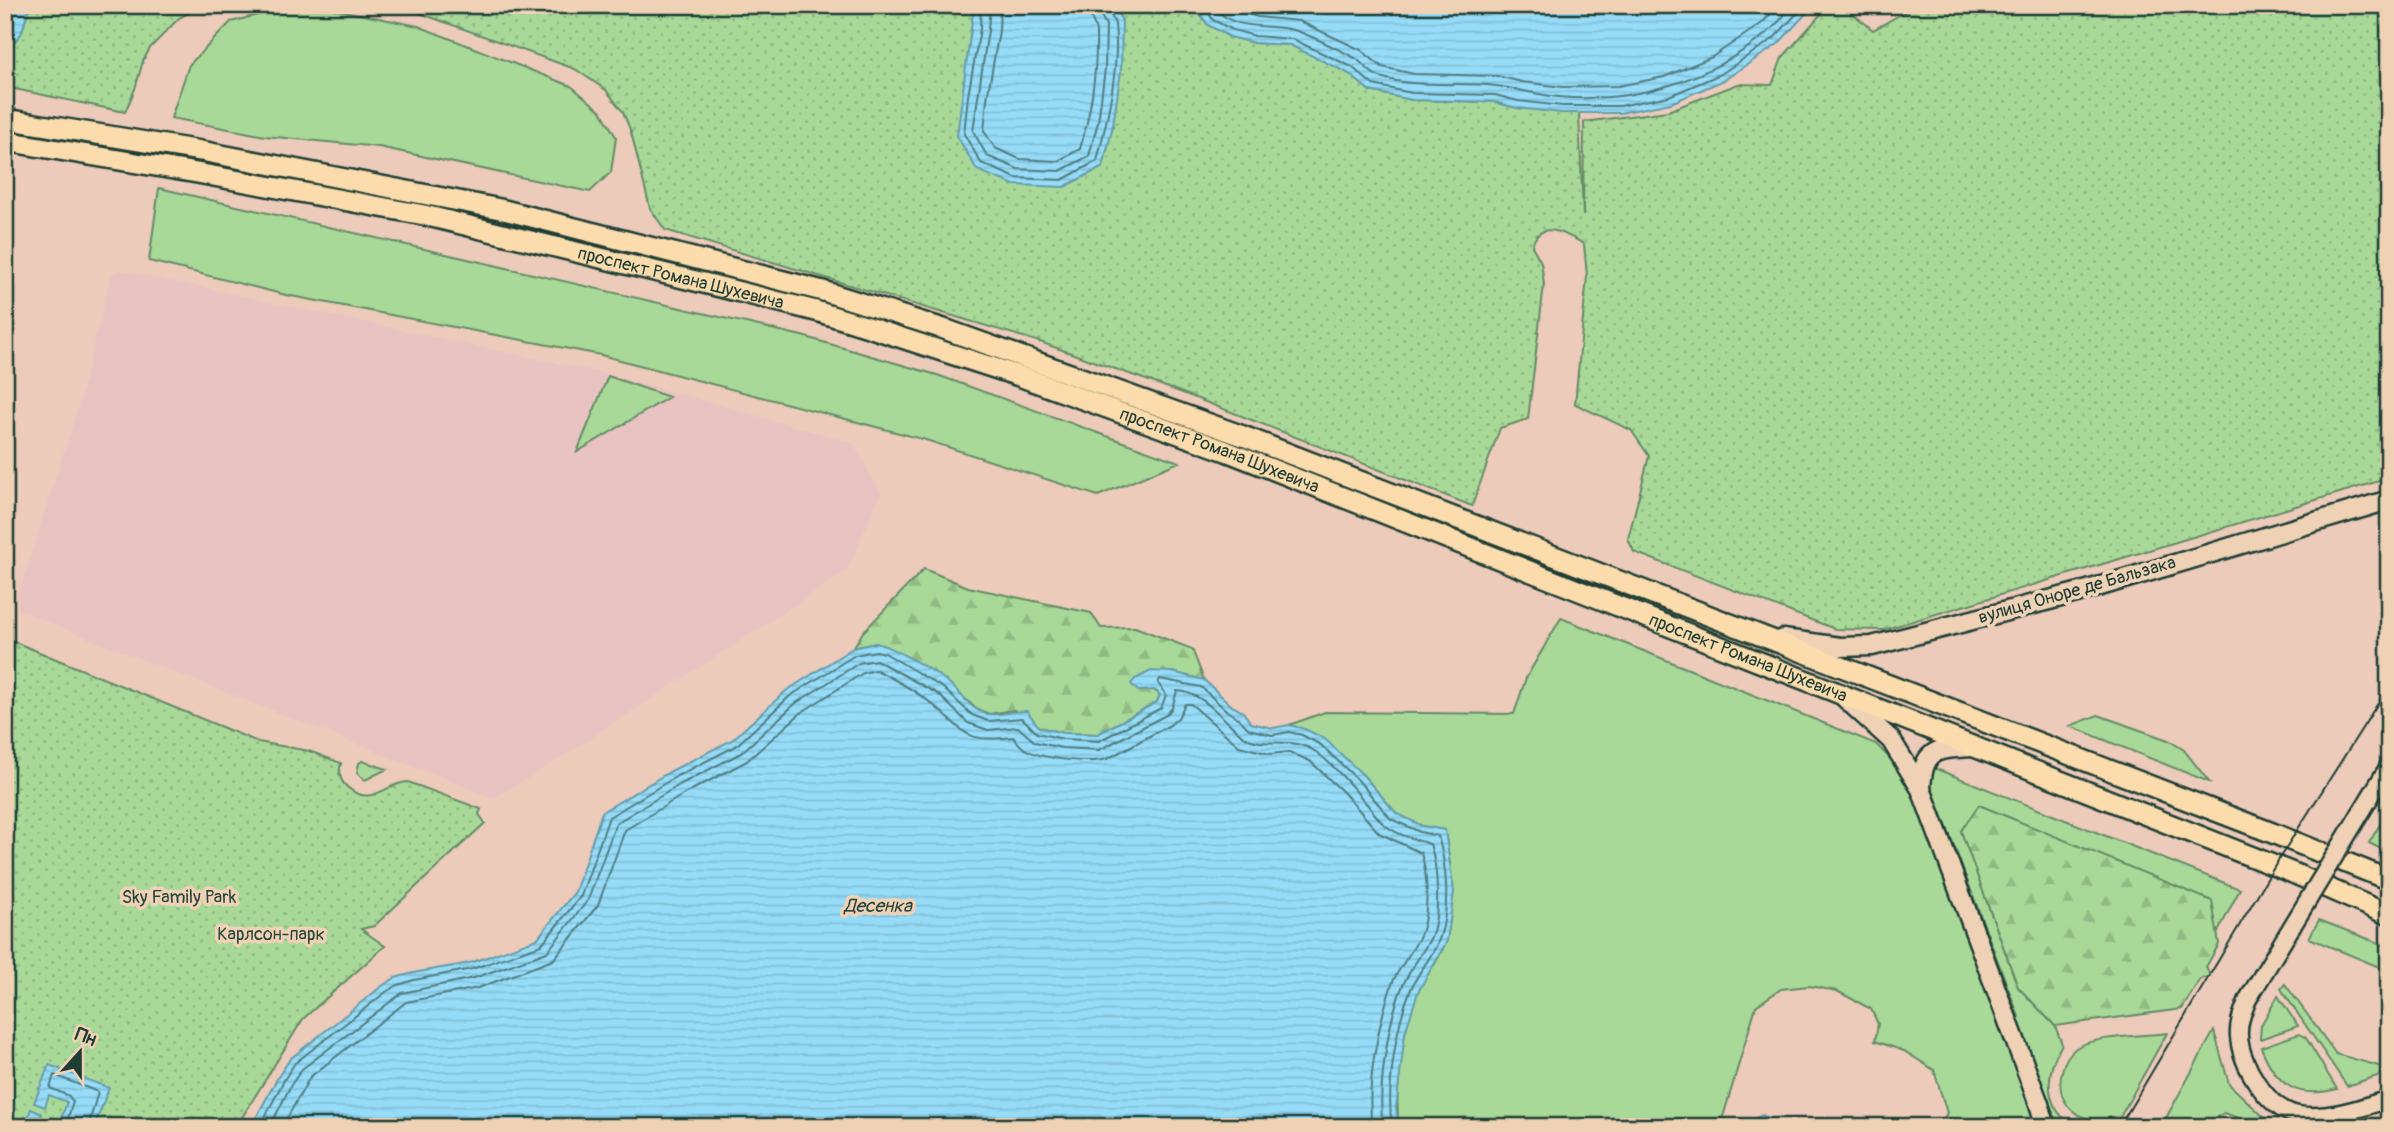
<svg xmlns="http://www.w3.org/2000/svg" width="2394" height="1132" font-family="Pangolin,sans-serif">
<defs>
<pattern id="forest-firs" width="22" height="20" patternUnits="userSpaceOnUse" patternTransform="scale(1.75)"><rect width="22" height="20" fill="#a9d999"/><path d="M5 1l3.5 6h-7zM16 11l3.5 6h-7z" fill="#91bb84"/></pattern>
<pattern id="park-dots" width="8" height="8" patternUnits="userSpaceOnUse" patternTransform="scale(1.75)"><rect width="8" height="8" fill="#a9d999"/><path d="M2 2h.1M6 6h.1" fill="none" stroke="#91bb84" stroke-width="1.8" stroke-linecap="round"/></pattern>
<pattern id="water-rules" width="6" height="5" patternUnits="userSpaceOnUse" patternTransform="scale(1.75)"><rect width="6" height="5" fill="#96dcf8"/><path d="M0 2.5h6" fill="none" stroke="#81bed5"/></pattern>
</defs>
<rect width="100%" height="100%" fill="#eccbbb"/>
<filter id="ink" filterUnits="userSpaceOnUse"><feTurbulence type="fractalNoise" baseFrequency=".0143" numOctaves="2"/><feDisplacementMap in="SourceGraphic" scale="14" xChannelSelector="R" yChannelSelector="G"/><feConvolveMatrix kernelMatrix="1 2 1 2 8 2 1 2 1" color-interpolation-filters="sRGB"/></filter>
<g filter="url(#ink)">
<path fill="#e8c3c2" d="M119 270 609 374 853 443 881 493 847 571 548 766 494 798 20 611 17 599 78 408 111 275Z"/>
<path fill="#a9d999" stroke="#648b66" stroke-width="2" d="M329 8 418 26 571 86 601 111 616 137 611 172 590 192 379 147 265 136 171 118 189 65 231 22 277 10Z
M159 188 802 336 937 375 1179 462 1098 496 926 440 601 355 286 295 149 261Z
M608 376 669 397 577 452Z
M1561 618 1876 744 1900 769 1913 792 1996 1003 2019 1017 1929 780 1934 768 2240 889 2217 934 2211 901 1979 805 1961 831 2018 987 2055 1026 2062 1044C2045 1072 2042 1110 2077 1127H1938L1947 1113 1934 1070 1904 1051 1875 1041 1878 1024 1871 1009 1837 991 1809 986 1781 989 1756 1006 1720 1127H1399C1394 1091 1403 1021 1419 989 1427 973 1443 955 1447 937 1455 899 1451 868 1445 830L1422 826 1396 813 1363 775 1289 725 1325 712 1514 714 1526 678Z
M2098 715 2168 740 2184 750 2209 782 2070 726Z
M362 761 387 769 365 780 357 773 359 763Z
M2389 809V839L2383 850 2369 843Z
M2319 920 2389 947V971L2309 938Z
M2285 984 2336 1054 2382 1067 2389 1064V1072L2347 1086 2281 989Z
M2278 996 2298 1026 2260 1039 2261 1025Z
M2214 1031 2229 1084 2266 1119 2290 1127H2265L2224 1113 2200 1127H2161Z
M2167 1033 2119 1119C2086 1127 2053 1109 2062 1071 2064 1063 2069 1053 2076 1048 2092 1036 2145 1036 2167 1033Z
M2299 1034 2306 1038 2337 1089C2295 1100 2276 1084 2261 1047Z
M2389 1117V1127H2355L2364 1122Z"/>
<path fill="url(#forest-firs)" stroke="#648b66" stroke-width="2" d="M924 569 968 587 1091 613 1101 628 1135 627 1192 649 1204 680 1172 672 1138 691 1154 690 1160 695 1157 702 1098 734 1063 733 1039 727 1014 710 989 714 975 708 947 682 876 643 853 648 863 632Z
M1979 805 2212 901 2219 944 2206 967 2210 976 2200 979 2182 1009 2055 1026 2018 987 1961 831Z"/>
<path fill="url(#park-dots)" stroke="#648b66" stroke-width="2" d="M30 5H203L179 18 150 48 143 61 135 89 125 112 5 87V52L21 34Z
M397 5H974L973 28 1064 187 1103 166 1113 125 1122 21 1113 5H1194L1208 25 1230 37 1254 43 1290 45 1349 73 1370 91 1412 100 1494 102 1517 108 1579 113 1583 216 1584 122 1668 111 1738 84 1772 85 1782 58 1829 5H1842L1873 30 1917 5H2389V478L1883 630 1835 629 1634 552 1628 539 1649 456 1631 430 1575 404 1587 276 1584 244C1566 234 1540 218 1532 246L1541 262 1544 284 1528 419 1500 428 1472 506 1180 392 1040 342 665 230 650 208 631 132 623 112 606 90 575 69Z
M5 638 258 742 309 751 341 763C340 767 339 771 340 775 342 787 359 798 371 795 384 793 394 782 408 782L481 809 479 814 485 823 374 926 361 929 385 946 303 1019 236 1127H5Z"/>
<path fill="url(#water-rules)" stroke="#669caa" stroke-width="2" d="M5 5H30L21 34 5 52Z
M974 5H1113L1122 21 1121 71 1113 125 1103 167 1064 187 1014 185 977 170 957 136Z
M1194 5H1814L1778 44 1724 80 1671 103 1620 113H1562L1517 108 1494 102 1412 100 1370 91 1348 73 1290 45 1254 43 1230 37 1208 25Z
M876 643C895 648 934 671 949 683 961 693 971 711 988 714 1000 716 1014 710 1027 711L1039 727 1063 733 1098 734 1157 702 1160 695 1155 690 1138 691 1131 684 1135 679 1151 671 1172 672 1204 680 1232 706 1243 712 1251 723 1273 728 1289 725 1305 729 1325 739 1363 775 1396 813 1422 826 1445 830 1454 892 1447 941 1418 992 1405 1033 1396 1108 1399 1127H251L278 1077 290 1059 382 986 395 978 413 973 470 963 537 939 575 892 602 812 673 770 732 740 786 691 853 648Z
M49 1065 109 1088 94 1127H58L67 1102 49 1095 45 1107 34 1103Z
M31 1109 42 1114 38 1125 41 1127H24Z
M1762 1115 1771 1119 1774 1127H1747L1748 1122Z"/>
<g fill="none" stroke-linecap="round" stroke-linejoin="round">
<path stroke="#4f7d82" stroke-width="2" d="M981 5 980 29 968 96 964 134 981 163 1016 178 1062 180 1097 161C1107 121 1120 66 1115 25 1114 18 1108 13 1107 5
M990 5 988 30 973 131 987 156 1018 169 1060 171 1089 156 1098 122 1105 69 1106 25 1100 14 1099 5
M1000 5 999 31 987 99 984 131 995 148 1020 159 1058 161 1080 149C1091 112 1097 70 1096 32 1095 23 1088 15 1088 5
M1203 5 1213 20 1233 30 1255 36 1292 39 1352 67 1373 85 1412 93 1495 95 1518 101 1562 106H1620L1669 96 1721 74 1773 39 1805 5
M1213 5C1234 35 1269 21 1297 31 1316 38 1336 48 1355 58 1364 64 1370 74 1380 77 1418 89 1458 81 1496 86 1518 89 1538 95 1559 97 1633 104 1710 80 1767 33 1777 25 1785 14 1793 5
M1227 5 1240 12 1258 17 1299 21 1361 50 1382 67 1414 74 1497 76 1522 82 1563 87 1618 86 1664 77 1712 57 1761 24 1779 5
M65 1127 73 1102 69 1096 50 1088 54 1075 98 1092 88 1127
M260 1127 284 1080 295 1063 386 992 398 985 414 980 472 969 541 945 581 896 609 817 677 776 736 746 790 696 855 655 876 651 885 653 943 688 972 715 988 721 1022 718 1037 733 1063 739 1099 741 1161 708 1166 695 1158 683 1160 679 1201 687 1227 711 1238 718 1249 729 1272 735 1289 732 1302 735 1321 745 1358 780 1391 819 1420 832 1438 836C1447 867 1450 907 1440 937 1434 956 1418 971 1411 989 1396 1024 1386 1089 1392 1127
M270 1127 291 1085 302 1069 402 993 474 978 547 952 588 900 616 823 681 784 741 753 796 703 859 663 876 660 938 694 968 723 988 730 1018 727 1035 742 1062 748 1099 750 1166 715 1172 708 1177 691C1203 692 1222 719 1241 734 1260 751 1291 734 1316 752 1334 765 1351 785 1365 802 1372 809 1378 820 1386 826 1398 835 1416 840 1430 844 1438 867 1441 916 1430 939 1422 954 1410 969 1403 985 1388 1021 1377 1089 1383 1127
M282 1127 310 1077 406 1002 478 988 553 960 598 905 625 830 686 793 747 761 802 712 863 673 876 670C894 679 916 691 932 704 968 733 962 743 1013 737 1017 741 1020 746 1025 749 1042 759 1088 764 1107 759L1170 725 1178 718 1185 704H1191L1239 746 1270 754 1289 752 1310 761 1344 793 1379 833 1421 853C1428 875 1429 911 1421 933 1414 951 1399 966 1392 984 1378 1025 1366 1083 1372 1127"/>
<g stroke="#1f3d34" stroke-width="21">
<path id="tertiary" d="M2248 999C2243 1012 2238 1022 2239 1036 2240 1064 2268 1110 2298 1115 2328 1120 2360 1108 2389 1099"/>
</g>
<g stroke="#1f3d34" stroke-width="23">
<path id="secondary" d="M1783 639 1840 647 1872 646 2084 591 2389 500
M1845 698 1891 740 1921 789 2039 1104 2046 1127
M1921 789C1923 748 1936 749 1972 747"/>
</g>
<g stroke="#1f3d34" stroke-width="24">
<g id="primary">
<path d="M5 119 201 151 500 209 823 291 947 330 1243 436 2270 832 2389 880"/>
<path id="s1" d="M5 141 197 173 424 215 716 286 816 311 865 326 1019 376 1226 451 2293 873 2389 915"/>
</g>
</g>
<use href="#tertiary" stroke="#efd2b5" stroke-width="16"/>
<use href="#secondary" stroke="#efd2b5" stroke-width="18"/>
<use href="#primary" stroke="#fcdcac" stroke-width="19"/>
<path stroke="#1f3d34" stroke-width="2" d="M2119 1127 2282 854 2389 686"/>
<g stroke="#1f3d34" stroke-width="21" stroke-linecap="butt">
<path id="tertiary-bridge" d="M2248 999 2389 766"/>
</g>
<use href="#tertiary-bridge" stroke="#efd2b5" stroke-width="16"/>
</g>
</g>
<g text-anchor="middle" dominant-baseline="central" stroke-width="7" stroke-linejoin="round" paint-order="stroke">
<g font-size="18" fill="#1f3d34" stroke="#efd2b5">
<text stroke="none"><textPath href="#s1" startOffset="690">проспект Романа Шухевича</textPath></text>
<text stroke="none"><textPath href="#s1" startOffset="1256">проспект Романа Шухевича</textPath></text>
<text transform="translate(2077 590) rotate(-16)">вулиця Оноре де Бальзака</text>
<text stroke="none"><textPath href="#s1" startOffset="1824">проспект Романа Шухевича</textPath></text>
</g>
<g font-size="18" fill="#264539" stroke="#efd2b5">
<text x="179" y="897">Sky Family Park</text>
<text x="271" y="934">Карлсон-парк</text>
</g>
<g font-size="19" font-style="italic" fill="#25453e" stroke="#efd2b5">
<text x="878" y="906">Десенка</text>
</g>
</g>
<rect width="2394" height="1132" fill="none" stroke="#efd2b5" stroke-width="28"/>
<rect x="14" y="14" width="2366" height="1104" fill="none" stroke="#1f3d34" stroke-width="2.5" filter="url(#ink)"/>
<g transform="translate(80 1052) rotate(21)" stroke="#efd2b5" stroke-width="5" paint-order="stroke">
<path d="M0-5L12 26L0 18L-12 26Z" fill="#1f3d34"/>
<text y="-10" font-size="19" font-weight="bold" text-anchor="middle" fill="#1f3d34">Пн</text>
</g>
</svg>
